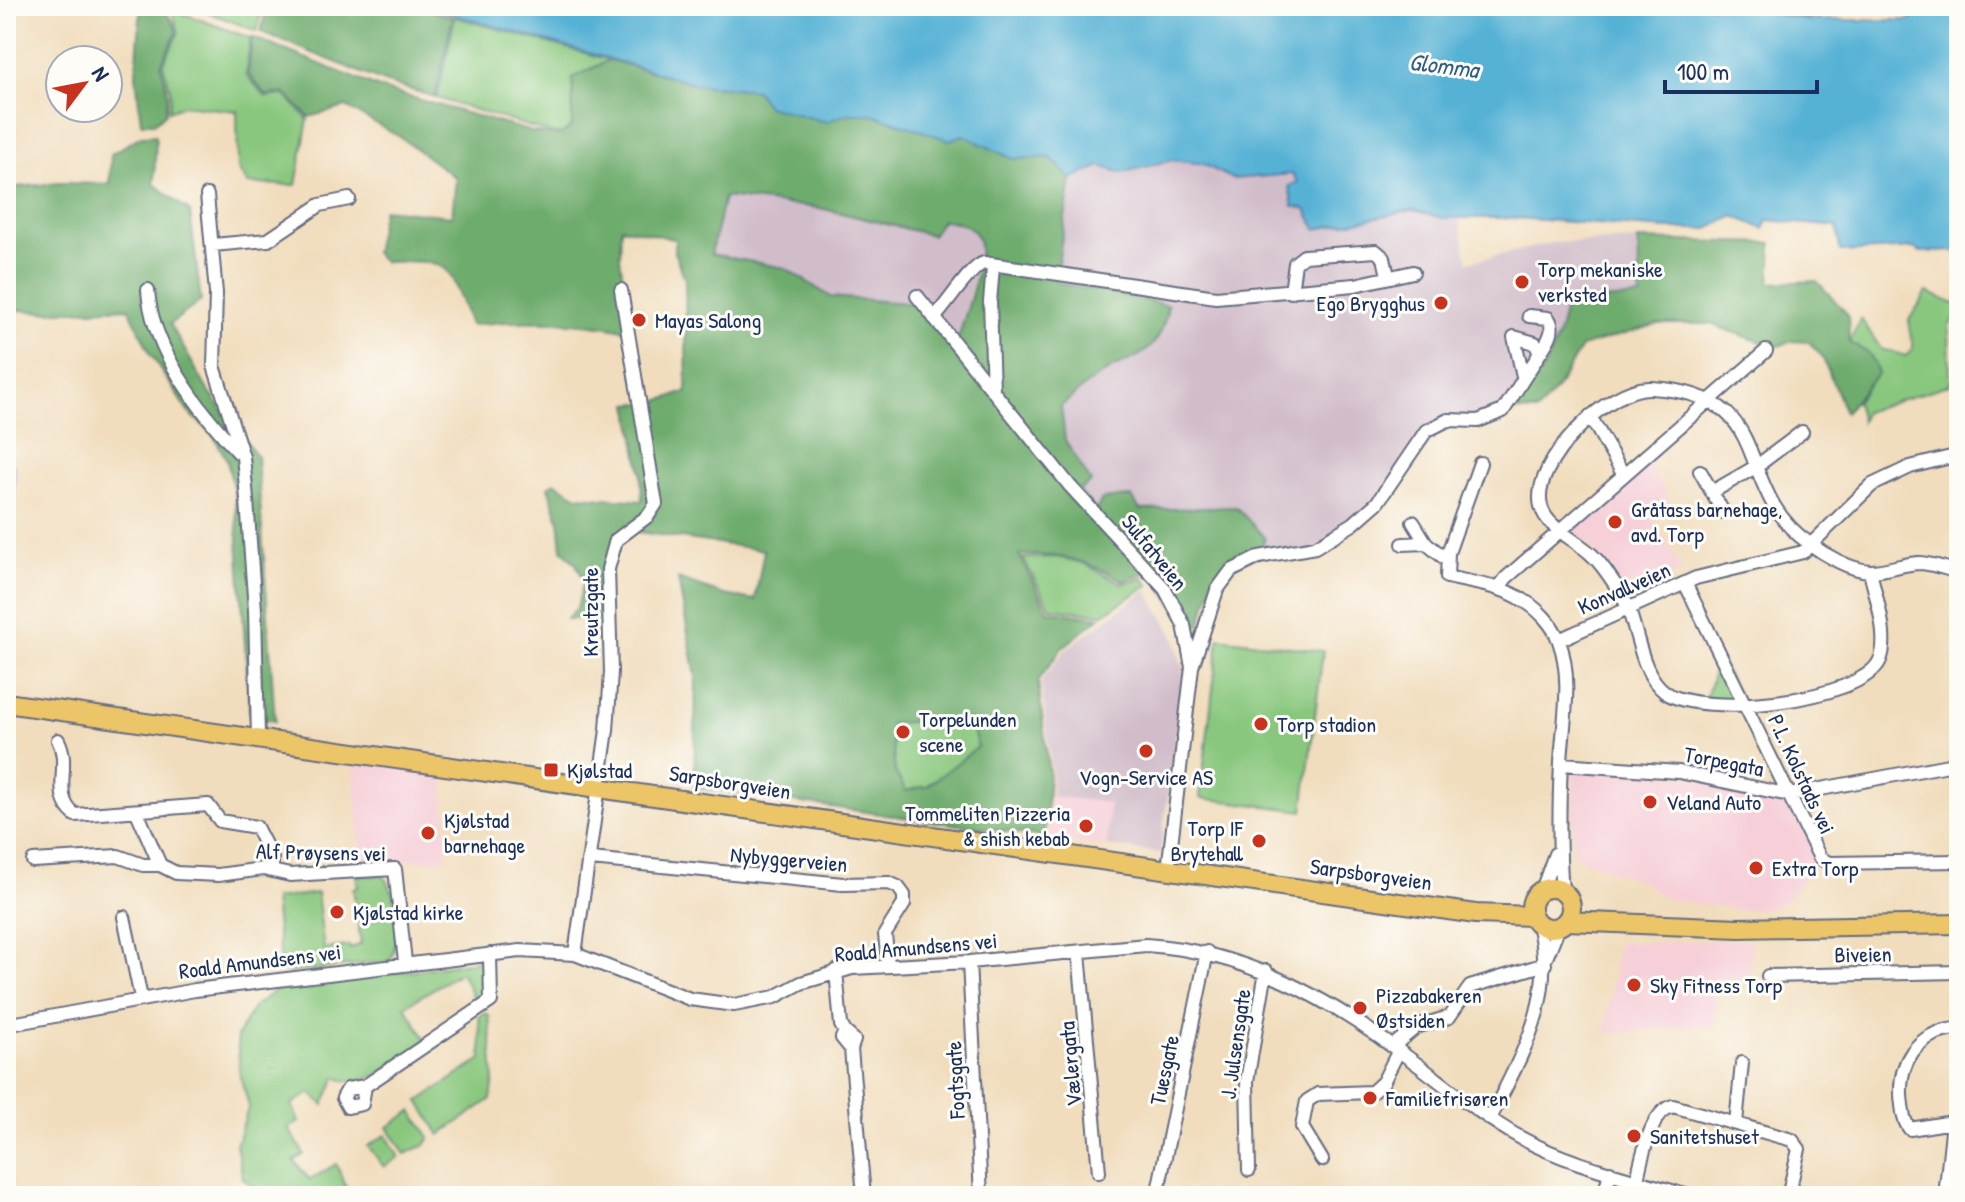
<svg xmlns="http://www.w3.org/2000/svg" width="1965" height="1202" font-family="'Patrick Hand',sans-serif">
<rect width="100%" height="100%" fill="#fdfcf7"/>
<filter id="ink" filterUnits="userSpaceOnUse"><feTurbulence type="fractalNoise" baseFrequency=".0125" numOctaves="2"/><feDisplacementMap in="SourceGraphic" scale="16" xChannelSelector="R" yChannelSelector="G"/><feConvolveMatrix kernelMatrix="1 2 1 2 8 2 1 2 1" color-interpolation-filters="sRGB"/></filter>
<filter id="wash" filterUnits="userSpaceOnUse"><feTurbulence type="fractalNoise" baseFrequency=".006" numOctaves="4" result="noise"/><feDisplacementMap in="SourceGraphic" scale="32" xChannelSelector="R" yChannelSelector="G"/><feGaussianBlur stdDeviation="1.8" result="paint"/><feColorMatrix in="noise" values="0 0 0 0 0 0 0 0 0 0 0 0 0 0 0 0 0 1.4 0 .05"/><feComposite in="paint" operator="in"/></filter>
<g filter="url(#wash)">
<rect width="100%" height="100%" fill="#f1ddbd"/>
<path fill="#f6cfd8" d="M1647 461 1670 501 1650 514 1682 570 1628 593 1595 550 1569 528Z
M353 760 444 778 447 860 361 861Z
M1573 765 1625 768 1789 795 1820 858 1785 901 1770 908 1743 910 1667 899 1640 881 1579 858 1573 852Z
M1051 796 1110 803 1107 846 1049 838Z
M1751 940 1750 980H1716L1715 1025 1605 1034 1618 943Z"/>
<path fill="#d1bdca" d="M1172 160 1203 164 1233 179 1293 174 1316 229 1413 210 1443 218H1459L1468 262 1552 243 1638 240 1640 297 1566 303 1558 338 1546 370 1511 411 1497 422 1449 425 1437 433 1375 514 1322 548 1259 556 1236 507 1096 512 1079 492 1091 482 1065 440 1060 406 1098 377 1146 353 1055 282 1071 179 1101 166 1121 173Z
M724 197 820 208 932 235 942 220 963 223 975 233 980 254 958 341 905 302 831 297 785 268 711 254Z
M6 461 17 465 6 673Z
M1147 590 1174 636 1184 673 1160 853 1107 846 1109 803 1051 796 1052 772 1041 681 1066 649Z"/>
<path fill="#89c77e" stroke="#527b6e" stroke-width="2" d="M191 6H263L257 31Z
M1738 6H1836L1806 19Z
M171 9 250 38 246 75 266 97 284 95 308 119 296 185 248 184 238 169 237 111 183 105 169 111 171 93 163 64 179 32Z
M455 17 609 60 573 78V125L568 132 557 135 437 98Z
M1927 292 1959 306V315L1949 325 1950 384 1864 412 1861 422 1856 402 1877 373 1849 342 1861 319 1881 349 1906 356 1913 349 1909 320Z
M1058 557 1083 563 1123 584 1143 578 1149 585 1103 614 1050 608 1023 558Z
M1219 638 1323 651 1303 811 1200 798Z
M1718 658 1741 700 1706 698Z
M969 718 978 747 927 786 906 791 895 772 890 723Z
M356 875 383 876C398 886 401 948 389 961L289 973 281 970 274 899 317 893 324 949 349 946 350 949 361 944 353 888 358 887Z
M483 960 486 997 475 1001 461 972 405 1006 426 1040C401 1057 365 1094 336 1077L324 1105 311 1093 292 1104 299 1122 288 1128 304 1154 294 1161 310 1180 336 1164 350 1196H264L243 1178 236 1145 249 1106 240 1075 237 1036 253 1008 287 981 410 971Z
M485 1013 489 1015 494 1078 491 1099 440 1135 419 1101 482 1059 479 1016Z
M412 1111 430 1137 425 1145 405 1154 388 1127Z
M386 1135 399 1157 384 1167 368 1146Z"/>
<path fill="#6eac6d" stroke="#446e66" stroke-width="2" fill-rule="evenodd" d="M141 6C163 6 170 13 177 32L161 64 168 93 166 113 154 123H141L136 74Z
M267 6H413L453 17 435 97 384 82 261 32Z
M252 37 382 89 532 132C547 134 563 139 572 125L573 78 609 60 701 85 756 90 767 106 826 122 846 114H872L949 140 963 135 1013 159 1050 157 1071 179 1055 282 1168 305C1158 362 1136 351 1096 378 1084 386 1072 397 1061 406L1065 440 1091 482 1079 491 1096 511 1102 499 1132 497 1140 510 1236 507 1265 538 1259 556C1214 567 1213 584 1200 625L1187 626 1152 571 1124 581C1083 559 1065 554 1019 555L1048 611 1100 617 1062 648 1038 681 1049 773 1045 837 694 788 696 676 678 579 724 595 755 600 764 550 639 532 634 525C597 563 600 567 601 619H566L577 608 584 580 576 564 562 549 559 520 548 487 554 482 578 496 642 501 641 472 629 404 654 402 687 392 685 279 674 252 675 239 621 227 620 258 631 331C579 321 523 319 470 325 446 261 455 260 384 262L374 253 383 209 452 216 456 178 400 137 346 107 309 117 285 93 266 95 248 74ZM724 197 820 208 932 235 942 220C955 222 969 223 976 235 988 257 964 315 958 340L918 304 831 297 785 268 711 254ZM969 719 978 747 927 786 906 791 895 772 890 723Z
M156 135 154 184 190 212 201 301 170 324 207 389 257 456 275 721 250 717 235 497 227 460 212 433 188 412 150 353 129 308 44 312 6 309V188L60 183 110 184 111 154 141 136Z
M1638 240 1772 243 1770 283 1817 281 1848 315 1849 342 1870 354 1878 373 1845 412 1822 356 1809 342 1793 341 1775 347 1710 324H1658L1581 347 1556 390 1537 412 1511 411C1545 371 1555 355 1566 303L1640 297Z"/>
<path fill="#57b2d5" stroke="#39709a" stroke-width="2" d="M424 6H1734L1806 20H1910L1917 6H1959V251L1920 252 1914 248 1840 252 1837 227 1767 220 1764 229 1734 216 1708 229H1666L1514 218H1443L1413 210 1316 229 1306 209 1293 206 1289 186 1298 182 1292 174 1233 179 1203 164 1172 160 1121 173 1101 166 1071 179 1050 157 1013 159 963 135 949 140 872 114H846L826 122 767 106 756 90 701 85Z"/>
</g>
<g filter="url(#ink)">
<g fill="none" stroke-linecap="round" stroke-linejoin="round">
<g stroke="#666c7f" stroke-width="16">
<path id="minor" d="M207 195 216 293 214 366 243 457 246 487 255 610 258 737
M213 245 268 240 320 205 349 199
M993 267 990 302 993 391 1070 486 1165 589 1184 625 1192 667 1168 870
M148 290C152 350 198 409 238 452
M1291 292 1295 263 1304 256 1376 251 1384 258 1388 276
M917 296 993 391
M1529 316 1548 318C1557 330 1547 342 1540 353
M934 318C947 305 970 267 984 263L1216 297 1355 285 1413 272
M1590 416 1623 474
M1480 463 1448 553 1447 577C1472 583 1502 586 1523 600 1538 609 1553 624 1559 641 1573 679 1563 723 1561 762 1559 806 1558 847 1562 891
M1700 471 1723 512
M1712 492 1757 466 1802 432
M1413 522 1426 543 1447 560
M1403 544 1426 543
M1870 571C1875 595 1890 637 1880 660 1862 702 1700 718 1665 692 1637 671 1639 622 1621 594 1612 580 1604 566 1592 555 1577 540 1546 528 1541 506 1530 464 1610 385 1651 388 1782 395 1728 487 1810 544 1825 555 1850 570 1870 571 1886 571 1902 564 1918 563 1931 563 1946 569 1959 572
M1685 583 1820 858 1829 863 1959 861
M1498 589 1506 578 1766 351
M1559 640 1696 578 1803 552 1872 485 1910 467 1959 455
M1192 667 1217 590 1231 571 1259 557 1315 547 1353 524 1377 503 1426 431 1448 420 1478 421 1503 411 1540 353 1535 343 1514 337 1523 376
M58 740C72 766 50 795 75 815L208 805 220 821 256 827 272 858V869
M1561 764 1679 772 1789 795 1959 763
M137 812 160 865 176 873 218 875 263 869 290 875 395 869 405 962
M591 859 843 884 889 883 898 887 904 895V904L885 934 888 965
M33 861 118 856 143 865H160
M1542 890 1555 854
M124 917 141 998
M1079 953 1099 1172
M575 954 607 730 611 672 608 569 616 540 648 516 656 504 621 290
M1546 958 1559 926
M969 962 981 1196
M836 971 841 1025 845 1032
M1768 976 1959 972
M6 1025 195 990 520 951 575 954 690 999 734 1005 775 997 801 983 852 968 969 962 1146 945C1240 951 1321 994 1396 1049 1438 1078 1476 1113 1521 1138 1572 1166 1632 1178 1688 1196
M1959 1029C1916 1031 1896 1064 1902 1105 1903 1114 1904 1122 1910 1129L1959 1121
M1393 1046 1416 1027 1449 1017 1470 987 1545 964
M851 1049 842 1038 845 1032 854 1040 851 1049 864 1196
M365 1086 362 1104 348 1107 343 1098 348 1089 365 1086 491 1001 490 954
M1490 1119C1522 1053 1557 999 1538 924
M1736 1123 1742 1063
M1322 1160 1302 1127 1307 1101 1318 1094 1372 1092 1383 1082 1399 1050
M1249 1170 1247 1081 1266 971
M1637 1180C1641 1160 1651 1110 1673 1106L1792 1140 1799 1149 1788 1196
M1157 1196 1207 952
M1604 1196 1610 1172
M1945 1196 1953 1122"/>
</g>
<g stroke="#666c7f" stroke-width="22">
<path id="highway" d="M6 703 1476 914 1532 916
M1531 908a20 20 0 1 1 40 0a20 20 0 1 1-40 0Z
M1566 921 1739 928 1959 924"/>
</g>
<use href="#minor" stroke="#fff" stroke-width="12"/>
<use href="#highway" stroke="#edc569" stroke-width="18"/>
</g>
</g>
<g fill="#c8321e" stroke="#fdfcf7" stroke-width="3">
<circle cx="1522" cy="282" r="8"/>
<circle cx="1441" cy="303" r="8"/>
<circle cx="639" cy="320" r="8"/>
<circle cx="1615" cy="522" r="8"/>
<circle cx="1261" cy="724" r="8"/>
<circle cx="903" cy="732" r="8"/>
<circle cx="1146" cy="751" r="8"/>
<rect x="543" y="762" width="16" height="16" rx="4"/>
<circle cx="1650" cy="802" r="8"/>
<circle cx="1086" cy="826" r="8"/>
<circle cx="428" cy="833" r="8"/>
<circle cx="1259" cy="841" r="8"/>
<circle cx="1756" cy="868" r="8"/>
<circle cx="337" cy="912" r="8"/>
<circle cx="1634" cy="985" r="8"/>
<circle cx="1360" cy="1008" r="8"/>
<circle cx="1370" cy="1098" r="8"/>
<circle cx="1634" cy="1136" r="8"/>
</g>
<g text-anchor="middle" dominant-baseline="central" stroke-width="6" stroke-linejoin="round" paint-order="stroke">
<g font-size="22" fill="#1b2f5e" stroke="#fdfcf7" text-anchor="start">
<text x="1538" y="269">Torp mekaniske<tspan x="1538" dy="25">verksted</tspan></text>
<text x="1425" y="303" text-anchor="end">Ego Brygghus</text>
<text x="655" y="320">Mayas Salong</text>
<text x="1631" y="509">Gråtass barnehage,<tspan x="1631" dy="25">avd. Torp</tspan></text>
<text x="919" y="719">Torpelunden<tspan x="919" dy="25">scene</tspan></text>
<text x="1277" y="724">Torp stadion</text>
<text x="567" y="770">Kjølstad</text>
<text x="1146" y="777" text-anchor="middle">Vogn-Service AS</text>
<text x="1666" y="802">Veland Auto</text>
<text x="1070" y="813" text-anchor="end">Tommeliten Pizzeria<tspan x="1070" dy="25">&amp; shish kebab</tspan></text>
<text x="444" y="820">Kjølstad<tspan x="444" dy="25">barnehage</tspan></text>
<text x="1243" y="828" text-anchor="end">Torp IF<tspan x="1243" dy="25">Brytehall</tspan></text>
<text x="1772" y="868">Extra Torp</text>
<text x="353" y="912">Kjølstad kirke</text>
<text x="1650" y="985">Sky Fitness Torp</text>
<text x="1376" y="995">Pizzabakeren<tspan x="1376" dy="25">Østsiden</tspan></text>
<text x="1386" y="1098">Familiefrisøren</text>
<text x="1650" y="1136">Sanitetshuset</text>
</g>
<g font-size="22" fill="#1b2f5e" stroke="#fdfcf7">
<text transform="translate(1155 552) rotate(51)">Sulfatveien</text>
<text transform="translate(1624 588) rotate(-24)">Konvallveien</text>
<text transform="translate(590 612) rotate(-90)">Kreutzgate</text>
<text transform="translate(1724 761) rotate(11)">Torpegata</text>
<text transform="translate(1802 774) rotate(65)">P.L. Kolstads vei</text>
<text transform="translate(730 782) rotate(9)">Sarpsborgveien</text>
<text transform="translate(321 852) rotate(1)">Alf Prøysens vei</text>
<text transform="translate(789 859) rotate(5)">Nybyggerveien</text>
<text transform="translate(1371 874) rotate(8)">Sarpsborgveien</text>
<text transform="translate(916 947) rotate(-5)">Roald Amundsens vei</text>
<text transform="translate(1863 954) rotate(-1)">Biveien</text>
<text transform="translate(260 961) rotate(-7)">Roald Amundsens vei</text>
<text transform="translate(1235 1044) rotate(-82)">J. Julsensgate</text>
<text transform="translate(1070 1064) rotate(-95)">Vælergata</text>
<text transform="translate(1164 1070) rotate(-78)">Tuesgate</text>
<text transform="translate(955 1080) rotate(-93)">Fogtsgate</text>
</g>
<g font-size="24" font-style="italic" fill="#305d88" stroke="#fdfcf7">
<text transform="translate(1444 65) rotate(7)">Glomma</text>
</g>
</g>
<rect width="1965" height="1202" fill="none" stroke="#fdfcf7" stroke-width="32"/>
<g transform="translate(84 84) rotate(58)"><circle r="38" fill="#fdfcf7" stroke="#a3aaba" stroke-width="2"/>
<path d="M0-6L14 30L0 20L-14 30Z" fill="#c8321e"/>
<text y="-12" font-size="22" font-weight="bold" text-anchor="middle" fill="#1b2f5e">N</text>
</g>
<path d="M1665 80v12h152v-12" fill="none" stroke="#1b2f5e" stroke-width="4"/>
<text x="1677" y="80" font-size="24" fill="#1b2f5e" stroke="#fdfcf7" stroke-width="6" paint-order="stroke">100 m</text>
</svg>
